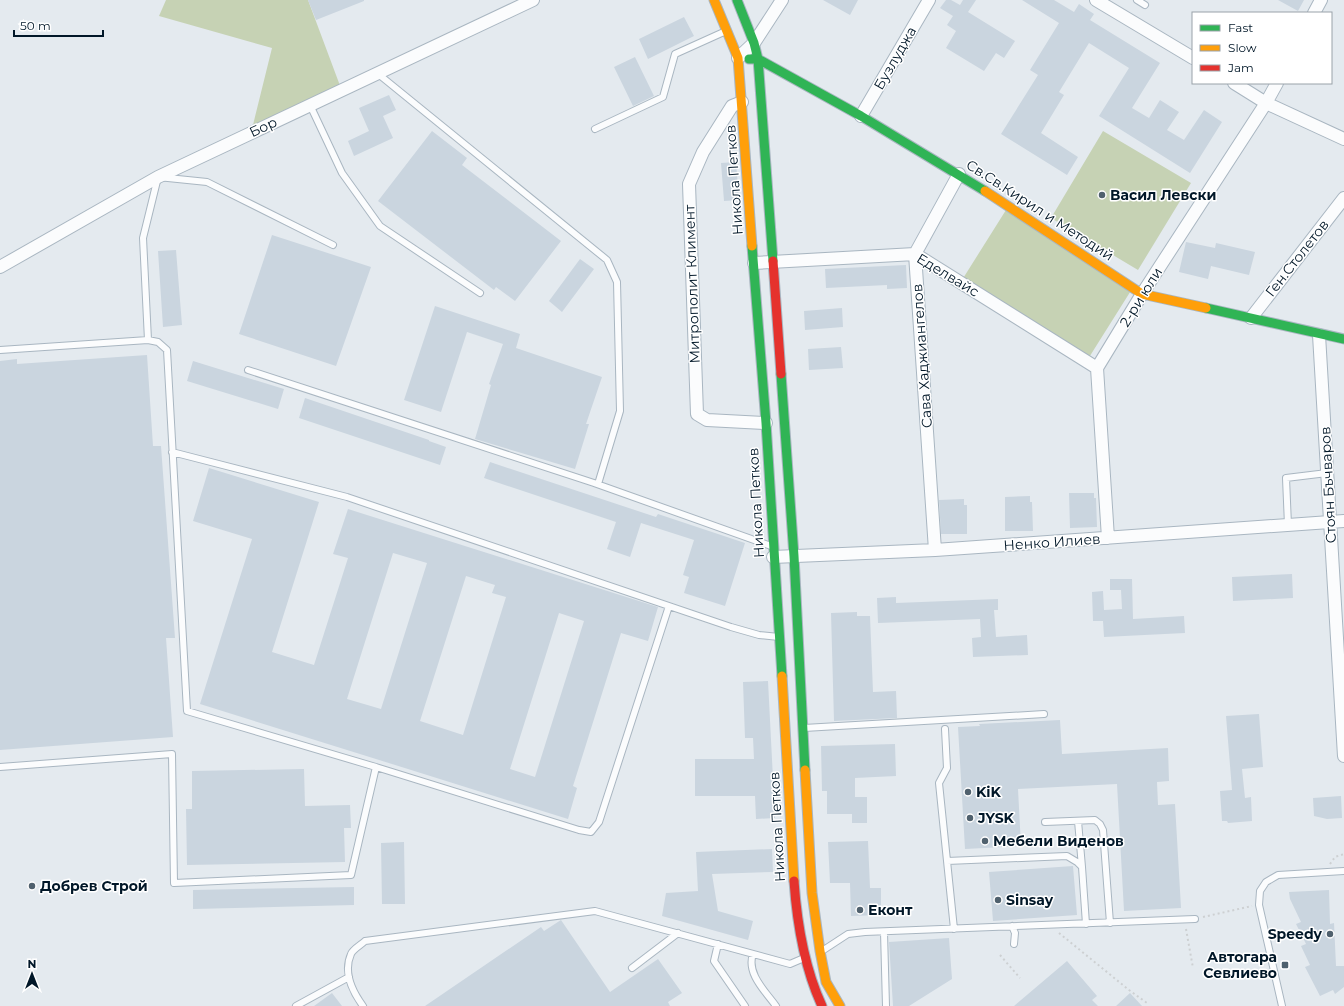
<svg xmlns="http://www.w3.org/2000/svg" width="1344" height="1006" font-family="Montserrat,sans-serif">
<rect width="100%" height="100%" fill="#e4eaef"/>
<path fill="#c6d2b4" d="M166 0H308L342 91 251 133 272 48 159 16Z
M1103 131 1191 183 1138 270 1051 218Z
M1006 210 1132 289 1088 359 962 280Z"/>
<path fill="#cad5df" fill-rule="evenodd" d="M308 0H364V1L316 20Z
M823 0H858L850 15Z
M946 0H951L960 5 963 0H976L968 12 1015 41 1004 58 996 53 984 71 946 48 956 31 947 25 953 16 940 8Z
M1022 0H1054L1074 12 1079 4 1094 14 1090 20 1160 63 1132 108 1149 118 1160 100 1179 112 1167 130 1184 140 1204 110 1222 122 1190 173 1099 116 1129 68 1089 43 1059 92 1064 95 1041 133 1078 157 1067 175 1001 134 1038 75 1030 70 1059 23Z
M1278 0H1304L1298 11Z
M684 17 694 36 648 59 639 39Z
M635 57 654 96 633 106 614 67Z
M389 95 396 110 383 116 393 138 354 156 348 141 369 131 359 108Z
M432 131 467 158 462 165 561 241 515 301 496 287 494 290 378 201Z
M736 162 739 200 724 201 721 163Z
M272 235 371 267 336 366 239 334Z
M1186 242 1215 248 1216 243 1255 252 1249 275 1211 266 1208 279 1179 272Z
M176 250 182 325 163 327 158 251Z
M580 259 594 269 562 312 549 301Z
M906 265 907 288 887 289V285L826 288 825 269Z
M435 306 520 334 516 348 602 377 586 424H589L575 469 475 439 491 385 489 384 503 344 467 332 441 412 404 400Z
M842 308 843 327 805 330 804 311Z
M841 347 843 368 809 370 808 349Z
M147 355 153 446H161L175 638H166L173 737 0 750V361L17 359V364Z
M193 361 284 389 278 409 187 381Z
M305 398 429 440V441L446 447 440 465 299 418Z
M490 462 656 517 658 514 745 543 725 606 684 593 689 577 683 575 694 540 641 523 630 557 607 549 616 522 484 478Z
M209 468 319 502 272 652 314 665 348 558 333 554 348 509 658 607 648 641 621 633 573 786 577 788 568 819 200 704 252 539 193 521ZM393 553 427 563 381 709 347 699ZM466 576 495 585 492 593 506 597 463 735 420 721ZM559 613 584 621 535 777 510 769Z
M1069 493H1094V498H1096L1097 527 1070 528Z
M1030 496V502H1032L1033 531H1005V497Z
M964 499V505H967V534H941L939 500Z
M1292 574 1293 598 1233 601 1232 577Z
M1110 579H1132L1133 619 1184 616 1185 633 1104 637 1103 621H1093L1092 592 1103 591 1104 610 1122 609 1121 590H1110Z
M896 597V603L998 599V610H994L996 637 1027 635 1028 655 973 657 972 638 981 637 980 619 878 623 877 598Z
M857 612V616H870L873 692 896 691 897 718 834 721 831 613Z
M768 681 775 818 756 819 755 796H695V759H754L753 738H745L743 682Z
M1259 714 1263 767 1242 769 1245 798 1251 797 1252 821 1228 823 1227 821H1222L1220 791 1232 790 1226 716Z
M1060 720 1062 754 1168 748 1169 781 1157 782 1158 805 1175 804 1181 908 1124 911 1117 784 1018 789 1021 846 965 849 958 727 980 726 979 724Z
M895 744 896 776 855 778V797H867V823H852V814H827V791H822L821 746Z
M304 769 305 806 350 805 351 828H344L345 862 187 865 186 809H192V771Z
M1341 796 1342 818 1327 819 1314 816 1313 798Z
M868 841 870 888H881V915L851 916 850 883H830L828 842Z
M404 842 405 904H382L381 843Z
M772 849 773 872 712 874 718 911 753 921 748 940 662 916 666 893 698 891 696 852Z
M1073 866 1077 915 993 921 989 872Z
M354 887V905L193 909V890Z
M1329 890 1330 924 1334 923 1336 966H1344V987L1335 994 1333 990 1320 996 1305 967 1310 965 1301 946 1306 944 1296 924 1301 922 1290 899 1289 892Z
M561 920 610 992 658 959 682 993 668 1002 670 1006H425L541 927 544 931Z
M949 938 952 979 909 1006H893L889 942Z
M1067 961 1097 996 1092 1000 1098 1006H1014Z
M332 993 342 1006H314Z
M1130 993 1142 1006H1116Z"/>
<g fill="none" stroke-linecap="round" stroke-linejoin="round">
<g stroke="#a9b6c1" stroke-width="8">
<path id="lane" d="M1137 0 1145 5
M377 73 607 260 617 282 620 411 598 484
M310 105 342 173 380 226 480 293
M595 129 663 97 675 54 726 31
M148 340 143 238 158 177 207 182 333 245
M0 350 148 340 158 342 167 350 187 711 376 767 351 875 174 883 172 754 0 767
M248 370 594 483 771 546
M172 452 347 497 731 627 759 635 779 637
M1288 525 1286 478 1327 473
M804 728 1044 714
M945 729 947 768 939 783 954 929
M376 767 579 830 591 832 599 822 669 606
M1078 821 1082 867
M1045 822 1095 820 1100 824 1103 830 1110 923
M947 861 1067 856 1077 862 1082 867 1086 924
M1012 926 1015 933 1014 944
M884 932 886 1006
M718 944 714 961 745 1006
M822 951 848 934 865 932 1195 919
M753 954C746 973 765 991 776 1006
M632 968 678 933
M296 1006 349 977
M363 1006C352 991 343 972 351 954 353 949 361 945 365 941L595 911 790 964 804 958
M1282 1006 1259 905 1260 891 1266 882 1278 875 1344 871"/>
</g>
<g stroke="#a9b6c1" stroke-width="14">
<path id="street" d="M1096 0 1193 58
M1314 13 1321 0
M738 58 754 43 782 0
M1234 83 1266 103 1344 139
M742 102 732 106 703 152 689 184 697 414 707 420 766 423
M861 116 929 0
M754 263 915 254 1097 368
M0 267 158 177 533 0
M1251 318 1344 198
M1319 335 1344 756
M1108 538 1097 368 1142 294 1266 103 1277 83
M935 550 915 254 959 174
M773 557 935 550 1344 521"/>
</g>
<g stroke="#a9b6c1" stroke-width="11">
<path id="fast" d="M737 0 754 43 758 59 773 261
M749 59H758L861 116 985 191
M752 246 766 423 782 676
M1206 308 1344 339
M781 374 794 556 805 770"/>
</g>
<g stroke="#a9b6c1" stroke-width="11">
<path id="slow" d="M714 0 738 58 752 246
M985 191 1142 294 1206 308
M782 676 794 881
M805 770 812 893 820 951 826 982 840 1006"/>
</g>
<g stroke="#a9b6c1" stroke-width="11">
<path id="jam" d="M773 261 781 374
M794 881C797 924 804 967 822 1006"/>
</g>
<path stroke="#cdd0d2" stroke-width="2" stroke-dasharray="2 3" stroke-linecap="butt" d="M1330 864 1335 857 1344 854
M1203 917 1252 906
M1186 929 1193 968
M1059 933 1129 990 1147 1003
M1000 955 1020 978"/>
<use href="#lane" stroke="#fbfcfd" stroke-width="6"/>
<use href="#street" stroke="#fbfcfd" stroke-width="12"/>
<use href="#fast" stroke="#30b455" stroke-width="9"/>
<use href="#slow" stroke="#ff9f0a" stroke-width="9"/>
<use href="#jam" stroke="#e5322d" stroke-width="9"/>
</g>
<g fill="#50616e" stroke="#fff" stroke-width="1.5">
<circle cx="1102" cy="195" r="4"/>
<circle cx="968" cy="792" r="4"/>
<circle cx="970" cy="818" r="4"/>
<circle cx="985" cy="841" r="4"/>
<circle cx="32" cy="886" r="4"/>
<circle cx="998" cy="900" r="4"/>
<circle cx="860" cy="910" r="4"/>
<circle cx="1330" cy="934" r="4"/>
<rect x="1281" y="961" width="8" height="8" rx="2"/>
</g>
<g text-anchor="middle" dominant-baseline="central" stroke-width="3" stroke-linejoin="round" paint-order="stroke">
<g font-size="14" fill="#011728" stroke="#fff">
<text transform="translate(895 58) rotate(-60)">Бузлуджа</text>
<text transform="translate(263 127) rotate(-25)">Бор</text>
<text transform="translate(734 180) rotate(-94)">Никола Петков</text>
<text transform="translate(1040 210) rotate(33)">Св.Св.Кирил и Методий</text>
<text transform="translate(1297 258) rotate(-52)">Ген.Столетов</text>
<text transform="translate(948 275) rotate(31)">Еделвайс</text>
<text transform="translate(692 284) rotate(-92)">Митрополит Климент</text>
<text transform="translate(1141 297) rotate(-58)">2-ри юли</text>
<text transform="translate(922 356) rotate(-94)">Сава Хаджиангелов</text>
<text transform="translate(1328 485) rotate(-93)">Стоян Бъчваров</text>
<text transform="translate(756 503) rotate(-93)">Никола Петков</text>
<text transform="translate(1052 542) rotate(-4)">Ненко Илиев</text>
<text transform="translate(777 827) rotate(-93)">Никола Петков</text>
</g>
<g font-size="14" font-weight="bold" fill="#011728" stroke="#fff" text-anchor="start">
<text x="1110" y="195">Васил Левски</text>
<text x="976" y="792">KiK</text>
<text x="978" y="818">JYSK</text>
<text x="993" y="841">Мебели Виденов</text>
<text x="40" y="886">Добрев Строй</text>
<text x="1006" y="900">Sinsay</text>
<text x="868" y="910">Еконт</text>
<text x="1322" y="934" text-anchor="end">Speedy</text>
<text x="1277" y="957" text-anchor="end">Автогара<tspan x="1277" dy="16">Севлиево</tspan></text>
</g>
</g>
<rect x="1192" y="12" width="140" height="72" fill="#ffffff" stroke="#99a2a9"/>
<rect x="1200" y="25" width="20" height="6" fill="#30b455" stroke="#99a2a9"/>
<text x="1228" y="32" font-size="12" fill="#011728">Fast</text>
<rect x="1200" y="45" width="20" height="6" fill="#ff9f0a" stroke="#99a2a9"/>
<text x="1228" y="52" font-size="12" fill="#011728">Slow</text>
<rect x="1200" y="65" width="20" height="6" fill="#e5322d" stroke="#99a2a9"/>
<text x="1228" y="72" font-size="12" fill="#011728">Jam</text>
<g transform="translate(32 974)" stroke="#ffffff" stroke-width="3" paint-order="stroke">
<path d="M0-3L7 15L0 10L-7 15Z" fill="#011728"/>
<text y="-6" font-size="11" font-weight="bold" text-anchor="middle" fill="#011728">N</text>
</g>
<path d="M14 30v6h89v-6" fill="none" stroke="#011728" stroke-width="2"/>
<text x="20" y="30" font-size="12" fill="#011728" stroke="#ffffff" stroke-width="3" paint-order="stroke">50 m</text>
</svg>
